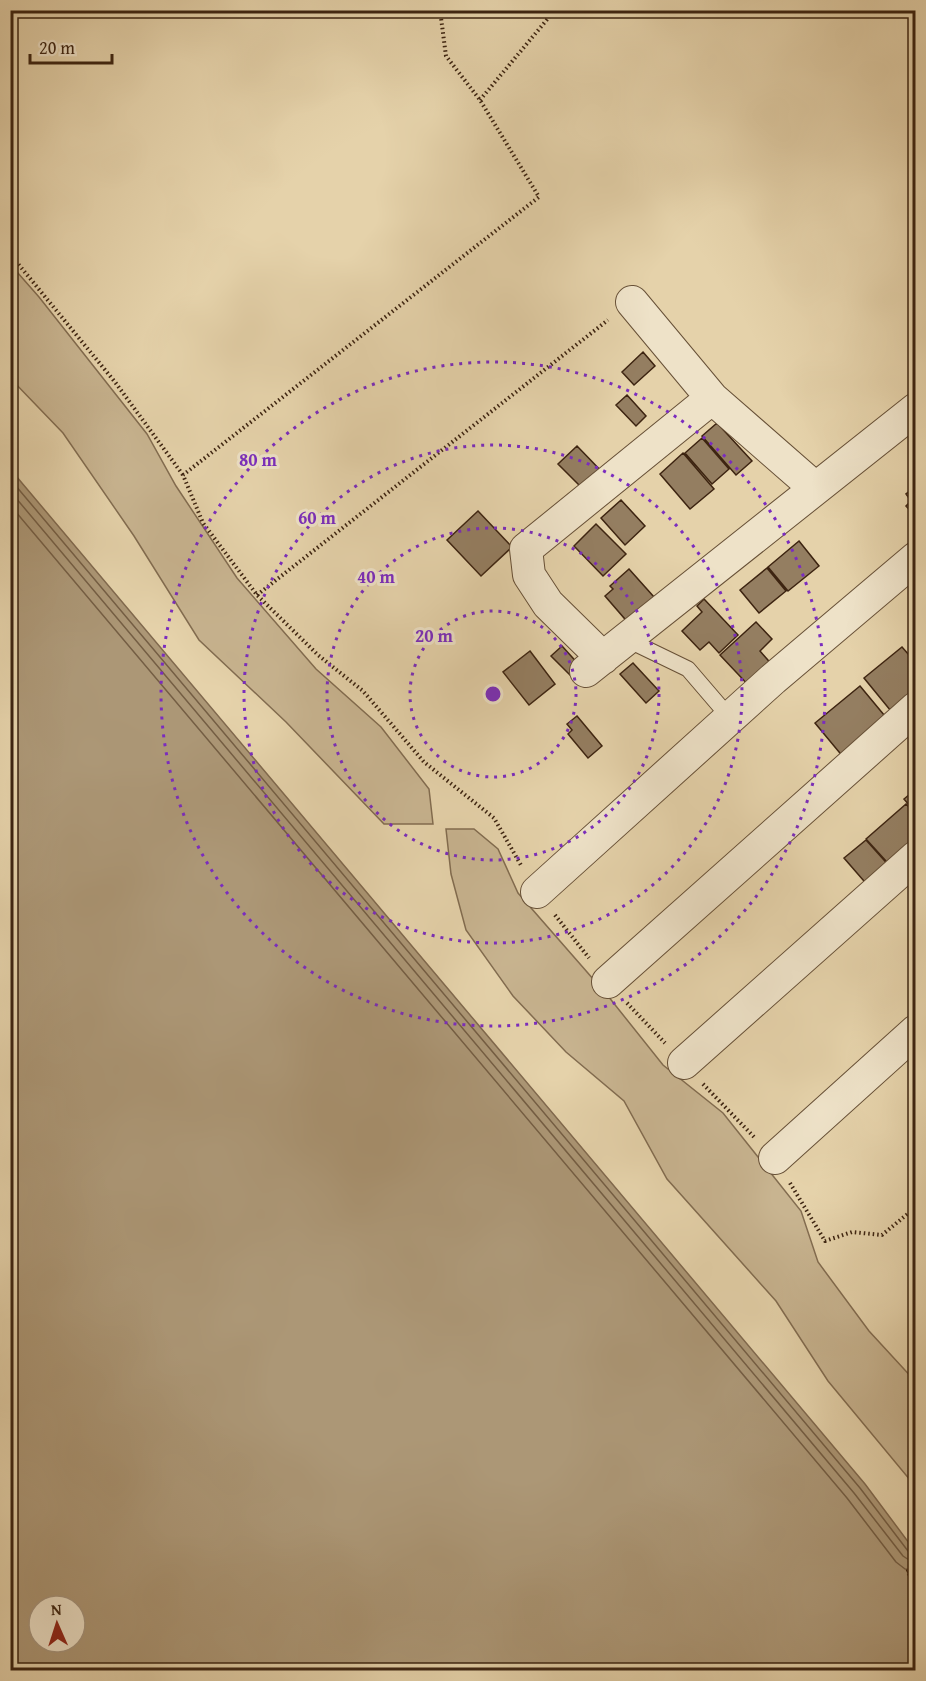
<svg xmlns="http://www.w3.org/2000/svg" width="926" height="1681" font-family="'Gentium Book Plus',serif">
<rect width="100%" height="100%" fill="#e5d2aa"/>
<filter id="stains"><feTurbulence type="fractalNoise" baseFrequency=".00333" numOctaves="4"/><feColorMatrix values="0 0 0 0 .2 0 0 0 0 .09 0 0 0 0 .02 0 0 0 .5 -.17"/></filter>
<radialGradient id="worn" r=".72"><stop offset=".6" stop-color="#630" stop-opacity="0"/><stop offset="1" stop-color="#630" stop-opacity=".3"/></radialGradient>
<path fill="#c8b490" stroke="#826c50" stroke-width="1.5" d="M10 264 39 297 147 434 176 486 237 578 316 669 381 727 429 789 433 824H384L286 722 199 640 134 536 63 433 11 379Z
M446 829H474L498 849 518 893 608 996 663 1065 723 1113 801 1211 818 1262 869 1331 915 1381V1486L828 1381 776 1301 667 1179 624 1101 566 1052 513 996 466 930 451 874Z"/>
<path fill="#ac9776" stroke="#80694e" stroke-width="1.5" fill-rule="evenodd" d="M11 470 865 1484 915 1551V1670H11ZM39 1606H75V1642H39Z"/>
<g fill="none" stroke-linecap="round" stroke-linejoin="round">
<path stroke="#745e44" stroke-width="1.5" d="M10 479 860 1488 908 1551 916 1554
M10 491 854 1493 903 1556 909 1560 916 1561
M10 505 847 1498 896 1562 905 1569 916 1570"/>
</g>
<path fill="#947e61" stroke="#3d2411" stroke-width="1.5" d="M643 352 655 366 634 385 622 372Z
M627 395 646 416 636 426 616 405Z
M717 423 752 461 736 475 702 436Z
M702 438 729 469 712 484 685 453Z
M577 446 606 476 588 494 558 464Z
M683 453 714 489 690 509 660 474Z
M916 486V517L906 506 911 501 906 494Z
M621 500 645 526 625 545 601 518Z
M478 511 512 547 481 576 447 540Z
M596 524 626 554 603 576 574 546Z
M799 541 819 566 788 591 768 567Z
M767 568 786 591 759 613 740 590Z
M629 569 654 597 637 612 631 626 605 596 613 589 610 586Z
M704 599 738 635 719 653 709 642 700 650 682 631 702 612 697 606Z
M756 622 772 639 760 651 775 668 752 689 720 655Z
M562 646 581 667 571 676 551 656Z
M916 646V657L910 650Z
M902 647 916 663V698L895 716 864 678Z
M530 651 555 684 529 705 503 672Z
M633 663 659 691 646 703 620 674Z
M860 686 889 721 844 758 815 723Z
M577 716 602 746 588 758 568 734 572 730 567 724Z
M916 789V813L904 799Z
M906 804 916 815V854L896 872 866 839Z
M866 840 892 869 870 888 844 858Z"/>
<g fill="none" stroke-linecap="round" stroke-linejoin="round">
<g stroke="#675037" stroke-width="17">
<path id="service" d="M626 639 688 669 730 718"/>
</g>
<g stroke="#675037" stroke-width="34">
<path id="minor" d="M632 302 712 398 815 488
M603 658 548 604 529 575 526 549 712 398
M586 671 916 409
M537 892 773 679 916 558
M608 982 916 708
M684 1063 916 857
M775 1158 916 1031"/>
</g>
<path stroke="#3d2411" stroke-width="4" stroke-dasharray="1.5 3" stroke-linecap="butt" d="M440 10 446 56 480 100 539 197 183 475 203 523 257 595 318 655 363 691 424 762 494 818 522 867
M480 100 555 10
M10 254 115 382 183 475
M257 595 608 320
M555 915 589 958
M627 1003 665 1043
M703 1084 754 1137
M790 1183 825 1241 852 1232 882 1235 916 1207
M916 1567 906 1572 916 1579"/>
<use href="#service" stroke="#eee2c8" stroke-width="15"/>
<use href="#minor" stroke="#eee2c8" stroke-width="32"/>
</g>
<g fill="none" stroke="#7b2cbf" stroke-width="3" stroke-dasharray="3 6">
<circle cx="493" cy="694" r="83"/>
<circle cx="493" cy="694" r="166"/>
<circle cx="493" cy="694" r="249"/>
<circle cx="493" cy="694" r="332"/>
</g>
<circle cx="493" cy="694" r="9" fill="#7b2cbf" stroke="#eee2c8" stroke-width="3"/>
<g font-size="18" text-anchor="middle" font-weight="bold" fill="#7b2cbf" stroke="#eee2c8" stroke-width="6" stroke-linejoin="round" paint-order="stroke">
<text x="258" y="466">80 m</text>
<text x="317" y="524">60 m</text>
<text x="376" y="583">40 m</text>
<text x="434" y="642">20 m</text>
</g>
<rect width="926" height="1681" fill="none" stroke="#e5d2aa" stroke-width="36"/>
<rect x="12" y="12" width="902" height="1657" fill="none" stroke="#3d2411" stroke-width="3"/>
<rect x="18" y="18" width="890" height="1645" fill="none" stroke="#3d2411" stroke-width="1.5"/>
<g transform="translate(57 1624) rotate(357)"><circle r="28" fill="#eee2c8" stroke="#a7967f" stroke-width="1.5"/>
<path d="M0-4.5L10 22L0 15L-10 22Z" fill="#8f2418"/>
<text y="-9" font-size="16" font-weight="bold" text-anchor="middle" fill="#3d2411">N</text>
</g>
<path d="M30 54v9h82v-9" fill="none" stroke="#3d2411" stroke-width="3"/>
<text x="39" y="54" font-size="18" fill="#3d2411" stroke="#eee2c8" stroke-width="4.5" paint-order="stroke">20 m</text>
<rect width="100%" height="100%" filter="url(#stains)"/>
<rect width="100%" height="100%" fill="url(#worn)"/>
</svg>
